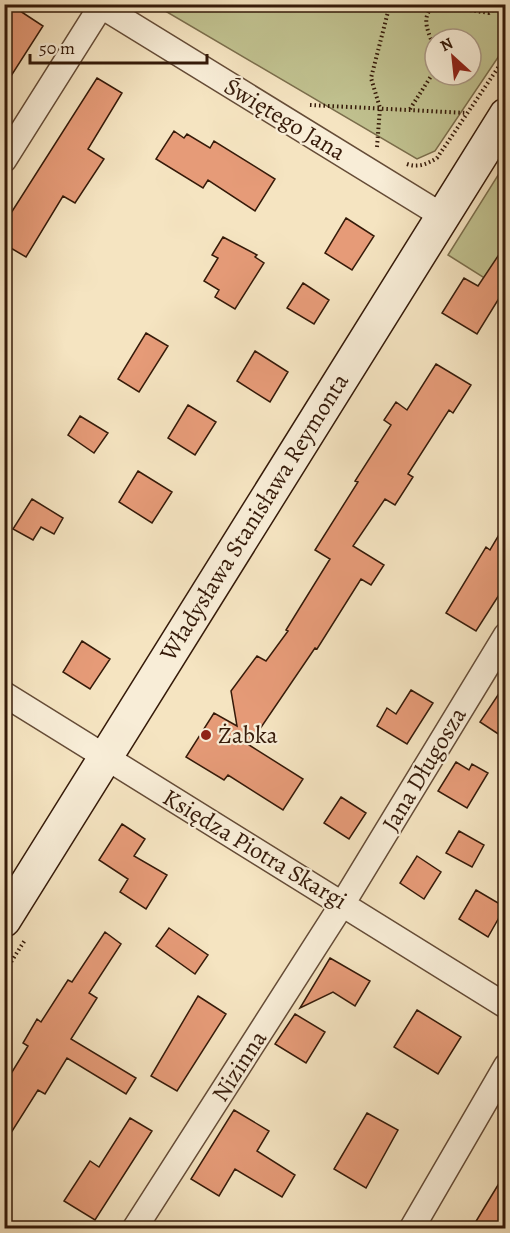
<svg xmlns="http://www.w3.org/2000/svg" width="510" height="1233" font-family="Alegreya,serif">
<rect width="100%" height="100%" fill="#f5e4c1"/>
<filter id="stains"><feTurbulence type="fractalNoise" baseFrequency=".00333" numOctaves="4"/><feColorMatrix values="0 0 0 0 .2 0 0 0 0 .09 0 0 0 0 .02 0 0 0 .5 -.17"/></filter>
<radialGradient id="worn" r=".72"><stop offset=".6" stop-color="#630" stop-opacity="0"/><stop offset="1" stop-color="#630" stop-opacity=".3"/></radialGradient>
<path fill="#c1c290" stroke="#7b6e4c" stroke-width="1.5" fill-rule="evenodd" d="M155 5H505V47L435 151 417 159ZM435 39H471V75H435Z
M505 164V291L448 255Z"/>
<path fill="#e69b78" stroke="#351a09" stroke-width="1.5" d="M14 7 43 26 4 87V21Z
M97 78 122 93 88 149 104 159 75 203 63 196 26 257 4 244V224Z
M174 131 184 138 187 134 210 148 214 141 275 179 255 211 208 180 203 188 156 159Z
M346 218 374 236 352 270 325 253Z
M223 237 257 255 255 257 264 263 235 309 215 297 219 290 204 281 218 258 212 255Z
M506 244V287L477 334 442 313 464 278 478 286Z
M303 283 329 300 314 324 287 308Z
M146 333 168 346 139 392 118 379Z
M255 351 288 372 270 402 237 381Z
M436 364 471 385 453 413 449 410 408 474 413 477 395 505 385 499 353 546 384 565 371 585 361 579 317 649 315 648 249 745 303 779 283 810 228 775 224 780 186 757 214 713 237 726 231 691 257 656 266 661 288 631 286 630 330 559 315 550 358 482 355 481 391 425 384 420 396 402 407 410Z
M188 405 216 422 195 455 168 438Z
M80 416 108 433 94 453 68 435Z
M138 471 172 492 152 523 119 502Z
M32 499 63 518 54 534 41 527 33 540 13 529Z
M506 523V584L476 631 446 613 486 547 490 550Z
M82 641 110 659 90 689 63 672Z
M506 683V739L480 722Z
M411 690 433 703 407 744 377 726 387 708 396 714Z
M456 762 469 770 472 764 488 773 467 808 438 791Z
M341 797 366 813 349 839 324 823Z
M122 824 145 839 134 856 167 875 146 909 120 892 128 879 99 860Z
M459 831 484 845 472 867 446 853Z
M417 856 441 872 424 899 400 883Z
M476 890 505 907 488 937 459 919Z
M169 928 208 955 195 974 156 946Z
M105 932 121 944 89 993 97 998 71 1039 136 1078 126 1094 67 1058 45 1094 38 1090 4 1144V1085L28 1046 23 1043 37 1019 41 1022 68 980 72 982Z
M330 958 370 981 355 1006 333 992 300 1008Z
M198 996 226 1014 177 1091 151 1076Z
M417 1010 461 1037 438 1074 394 1047Z
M295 1014 325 1032 306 1063 275 1044Z
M234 1110 269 1131 257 1151 295 1175 282 1197 235 1169 219 1196 191 1179Z
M367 1113 398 1130 366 1188 334 1169Z
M130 1118 152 1131 95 1220 64 1201 90 1161 99 1167Z
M506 1172V1228H472L484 1208Z"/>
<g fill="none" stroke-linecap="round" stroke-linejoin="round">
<g stroke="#654c37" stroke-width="27">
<path id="street" d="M98 4 441 215
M4 160 101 6
M4 694 506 1006
M135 1228 343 903 506 635
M412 1228 506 1066"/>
</g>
<g stroke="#351a09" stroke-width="36">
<path id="secondary" d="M4 920 506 115"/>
</g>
<path stroke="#351a09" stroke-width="4" stroke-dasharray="1.5 3" stroke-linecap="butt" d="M458 4 470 10 489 13 501 4
M435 52C431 34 417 18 436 4
M310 105 467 113
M410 109 435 70
M377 147 380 108 371 78 390 4
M407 164C418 168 427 164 437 158L506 56
M4 973 25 940"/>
<use href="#street" stroke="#f8edd7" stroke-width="24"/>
<use href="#secondary" stroke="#f8edd7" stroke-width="33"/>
</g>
<circle fill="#8f2418" stroke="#f8edd7" stroke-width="2" cx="206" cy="735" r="6"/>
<g text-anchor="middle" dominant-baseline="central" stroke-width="4.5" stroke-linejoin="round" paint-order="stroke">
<g font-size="24" fill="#351a09" stroke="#f8edd7">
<text transform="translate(285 119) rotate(31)">Świętego Jana</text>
<text transform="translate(254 517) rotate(-58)">Władysława Stanisława Reymonta</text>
<text transform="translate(424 769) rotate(-59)">Jana Długosza</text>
<text transform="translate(255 849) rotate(31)">Księdza Piotra Skargi</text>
<text transform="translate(239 1066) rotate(-57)">Nizinna</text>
</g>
<g font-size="24" fill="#351a09" stroke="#f8edd7" text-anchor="start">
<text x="218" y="735">Żabka</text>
</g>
</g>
<rect width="510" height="1233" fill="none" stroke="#f5e4c1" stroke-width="24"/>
<rect x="6" y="6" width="498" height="1221" fill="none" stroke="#351a09" stroke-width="3"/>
<rect x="12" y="12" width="486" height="1209" fill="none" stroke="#351a09" stroke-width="1.5"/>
<g transform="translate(453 57) rotate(333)"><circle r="28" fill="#f8edd7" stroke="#aa9985" stroke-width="1.5"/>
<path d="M0-4.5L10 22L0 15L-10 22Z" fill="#8f2418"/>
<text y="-9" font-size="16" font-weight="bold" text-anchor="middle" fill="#351a09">N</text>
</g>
<path d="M30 54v9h177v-9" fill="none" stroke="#351a09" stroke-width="3"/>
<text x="39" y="54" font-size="18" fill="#351a09" stroke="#f8edd7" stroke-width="4.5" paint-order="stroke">50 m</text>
<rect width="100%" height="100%" filter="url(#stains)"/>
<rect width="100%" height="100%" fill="url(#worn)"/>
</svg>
